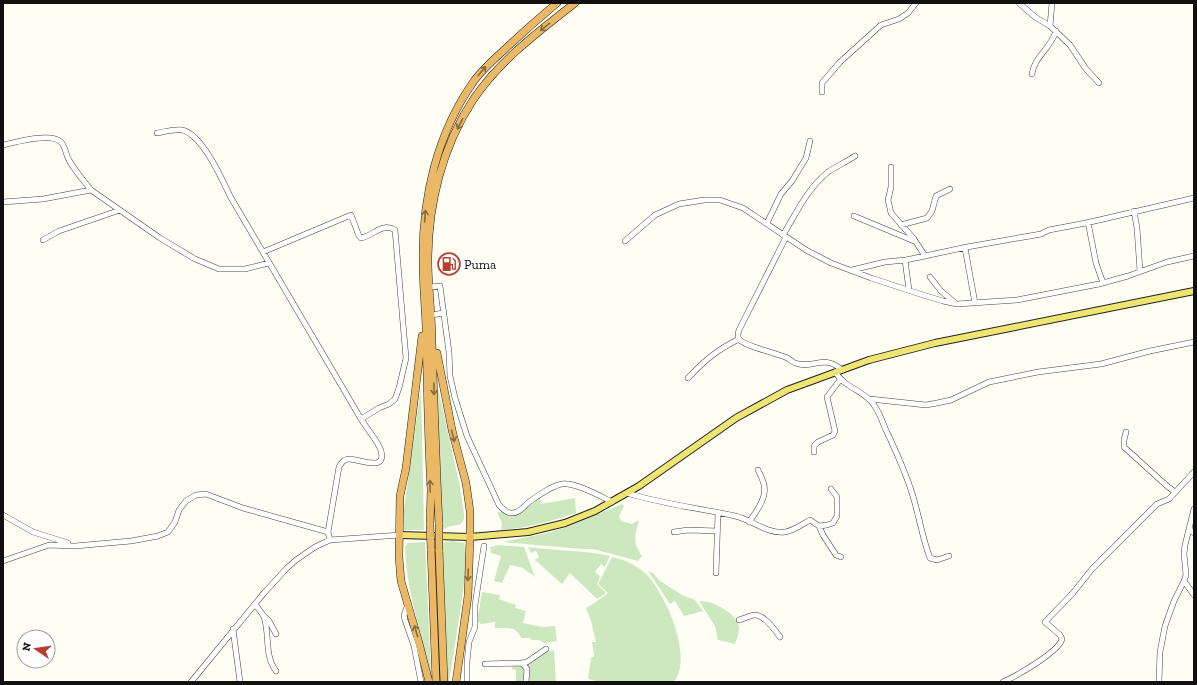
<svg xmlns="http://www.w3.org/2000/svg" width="1197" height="685" font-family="'Zilla Slab',serif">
<rect width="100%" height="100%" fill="#fefef4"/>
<path fill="#cde8bf" d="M421 387 424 530H404V509Z
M438 388 460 487 464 514V519L461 524 448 527 441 531Z
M540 498 541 504 575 498 576 513C551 521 527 528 501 530L502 523 497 512H521Z
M622 504 624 506 619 516 621 521 632 524 639 520C635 536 632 542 642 556L638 561 593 549H582L503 542 547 533 567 527Z
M452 541 464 543C468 556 465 570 464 583 460 616 454 649 449 682H447L441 543Z
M425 542 431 674C421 632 406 589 405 546L408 543Z
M498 545 524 547 535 577 523 568 510 565 502 583 494 581 501 556 491 553 490 547Z
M528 547C555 551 583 550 610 556L605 567 601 564 595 572 600 576 597 584 606 593 597 599 570 573 562 584 535 560 539 557 536 551 531 553Z
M612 557C625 560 635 564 645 573 665 592 694 656 674 682H597V681L588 679 591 658 594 656 592 642H596L591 621 586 608 593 604 608 593 598 584Z
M648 571 653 573 660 581 682 595 695 600 703 611 684 616 675 601 670 604Z
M482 592 500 595 499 599 516 605 515 608 526 611 523 623 542 627 555 626 557 641 544 643 540 640H531L530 638H521C517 626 506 628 495 628V622L481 624 477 621Z
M699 601C712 600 739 614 739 628 739 633 737 639 735 644L718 640 715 626Z
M554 650 556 682H527L524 664 545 652Z
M516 665H521L525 669V682H516V670L512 669V667Z"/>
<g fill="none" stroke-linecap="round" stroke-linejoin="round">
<g stroke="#434343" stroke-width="6">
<path id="minor" d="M1019 3 1035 17 1050 26 1070 45 1086 69 1099 83
M1050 26 1052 3
M1032 74C1034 57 1051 48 1056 31
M822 92V83L840 62 881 25 899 19 908 13 916 3
M157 133C164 132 174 129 182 130 202 134 222 179 230 196L361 419C365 426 380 444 381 451 387 473 357 458 348 459 343 460 341 463 339 467L328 532 330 540
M3 145C16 142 51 132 61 142 65 146 66 155 69 160 75 171 83 180 91 190
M891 167V187L888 200 891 213 914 239 925 256
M3 202 43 199 91 190 160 238 195 259 219 269H245L269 263
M1134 211 1137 228 1140 271
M854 216 914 241
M1088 222 1096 263 1103 283
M767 223 781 194 792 181 806 158 810 141
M901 225 927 218 932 211 936 196 950 189
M783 235C797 212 807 189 828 172 837 166 846 162 855 156
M786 237 739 330C738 333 737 336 739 339 744 346 775 353 785 357 789 358 792 362 795 363 814 370 823 353 842 370
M43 240 59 231 120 210
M625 241 655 215 679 204 704 200H720L743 208 806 250 831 263 871 278 923 295 943 301 957 304 1017 300 1099 284 1128 276 1167 262 1194 256
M965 248 975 303
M263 252 351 215 359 236 361 238C373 236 382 222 395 230L406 358 399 388 395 399 389 404 379 408 361 419
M905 260 909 290
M852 270 885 262 906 260 967 247 1041 234 1049 230 1086 223 1194 198
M930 277 941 291 954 302
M430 287 440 286 449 352 450 376 455 398 467 436 499 505C502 508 506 513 511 513 519 514 524 506 529 502 539 495 551 486 562 484 575 482 600 496 612 502
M432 315 443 313
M835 372C846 389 864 390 874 405 879 412 882 420 885 428 895 449 905 471 912 493 919 515 922 537 930 558L937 560 949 556
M688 378C705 360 717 350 739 339
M870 399 926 405 937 403 951 400 989 382 1038 372 1101 364 1150 351 1194 342
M1126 432 1124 440V447L1167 486 1175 492
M814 452V446L818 442 833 435 835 431 827 397 840 380
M627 493C662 504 699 508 735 516 753 520 766 534 785 532 793 531 803 524 810 520L819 526 823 535 836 555 841 557
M3 515 33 532 68 543
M749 522C756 512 767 498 764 485 763 480 760 474 758 470
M819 526 827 525 833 523 837 516V497L831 489
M1189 529 1194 533
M674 532 688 530 717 531
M3 561 49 545 75 546 131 541 158 536 168 532 175 522 179 510 186 501 196 495 206 494 243 508 328 532
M716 573 718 513
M1184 581 1194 595
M255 604C258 608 262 613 264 617 270 635 264 655 276 671
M408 604 404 615 405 620 414 646 421 682
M264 616 269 621 276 634
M739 620C743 619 749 616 754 615 764 614 775 630 780 637
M233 629 240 682
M522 663 527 669 526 682
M485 664 522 663 527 662 546 649
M191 682 264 593 287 568 296 560 315 547 330 540 400 535
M467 682V662L469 642 475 627V605L484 546
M1003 682C1016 676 1059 652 1062 639L1060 635 1045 622 1073 593 1092 569 1157 504 1169 499 1194 472
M1159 682 1160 652 1165 626 1174 601 1184 581 1186 575 1184 554 1185 545 1194 509"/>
</g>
<g stroke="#212121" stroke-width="8">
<path id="major" d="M400 535 470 537 528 532 565 523 595 511 639 486 736 418 787 390 869 360 935 343 1194 291"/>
</g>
<g stroke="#212121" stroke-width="8">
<path id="highway" d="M422 336 406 468 400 496 399 557 401 581 419 643 429 682
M437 353 452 430 466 483 470 511V537L468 596 456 682
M439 524C436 463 434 403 432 343 432 315 428 288 428 261 428 205 442 147 473 100 499 61 538 32 575 3
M430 525 431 490C428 436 427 382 426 327 425 305 423 283 423 261 422 198 437 133 474 81 482 70 493 60 503 51 521 34 539 18 557 3
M431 549 436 682
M439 550 444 682"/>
</g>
<use href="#minor" stroke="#fff" stroke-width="5"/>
<use href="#major" stroke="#f0e572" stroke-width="6"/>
<use href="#highway" stroke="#ebb865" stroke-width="7"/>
<g stroke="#212121" stroke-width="8" stroke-linecap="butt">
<path id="highway-bridge" d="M439 524V550
M430 525 431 549"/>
</g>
<use href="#highway-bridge" stroke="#ebb865" stroke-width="7"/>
</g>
<defs><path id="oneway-shaft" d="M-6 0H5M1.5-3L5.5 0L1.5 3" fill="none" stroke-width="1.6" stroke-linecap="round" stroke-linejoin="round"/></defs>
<g stroke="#886c3f">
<use href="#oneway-shaft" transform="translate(545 27) rotate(141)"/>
<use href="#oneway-shaft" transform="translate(482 71) rotate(-50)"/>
<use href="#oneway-shaft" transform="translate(460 124) rotate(117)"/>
<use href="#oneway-shaft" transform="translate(425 216) rotate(-87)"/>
<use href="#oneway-shaft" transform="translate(434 389) rotate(89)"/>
<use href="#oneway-shaft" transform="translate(453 436) rotate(76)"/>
<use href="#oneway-shaft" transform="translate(430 486) rotate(-92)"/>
<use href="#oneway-shaft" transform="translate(468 575) rotate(93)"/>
<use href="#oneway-shaft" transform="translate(416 631) rotate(-106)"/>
</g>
<defs>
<g id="fuel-ring" transform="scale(1.15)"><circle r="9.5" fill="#fff" stroke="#b83f30" stroke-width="1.5"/><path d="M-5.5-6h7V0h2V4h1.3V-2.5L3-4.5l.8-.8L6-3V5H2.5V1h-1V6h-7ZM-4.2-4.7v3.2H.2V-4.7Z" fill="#b83f30"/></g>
</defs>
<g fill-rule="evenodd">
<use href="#fuel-ring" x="449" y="264"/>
</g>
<g text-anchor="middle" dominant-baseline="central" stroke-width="4" stroke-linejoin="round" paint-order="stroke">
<g font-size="13" fill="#101010" stroke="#fff" text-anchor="start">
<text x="464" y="264">Puma</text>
</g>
</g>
<rect width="1197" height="685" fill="none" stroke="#101010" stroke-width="8"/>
<g transform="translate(36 649) rotate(283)"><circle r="19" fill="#ffffff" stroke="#9f9f9f"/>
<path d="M0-3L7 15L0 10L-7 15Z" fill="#b83f30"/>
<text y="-6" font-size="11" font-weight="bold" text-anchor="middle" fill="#101010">N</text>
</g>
</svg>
